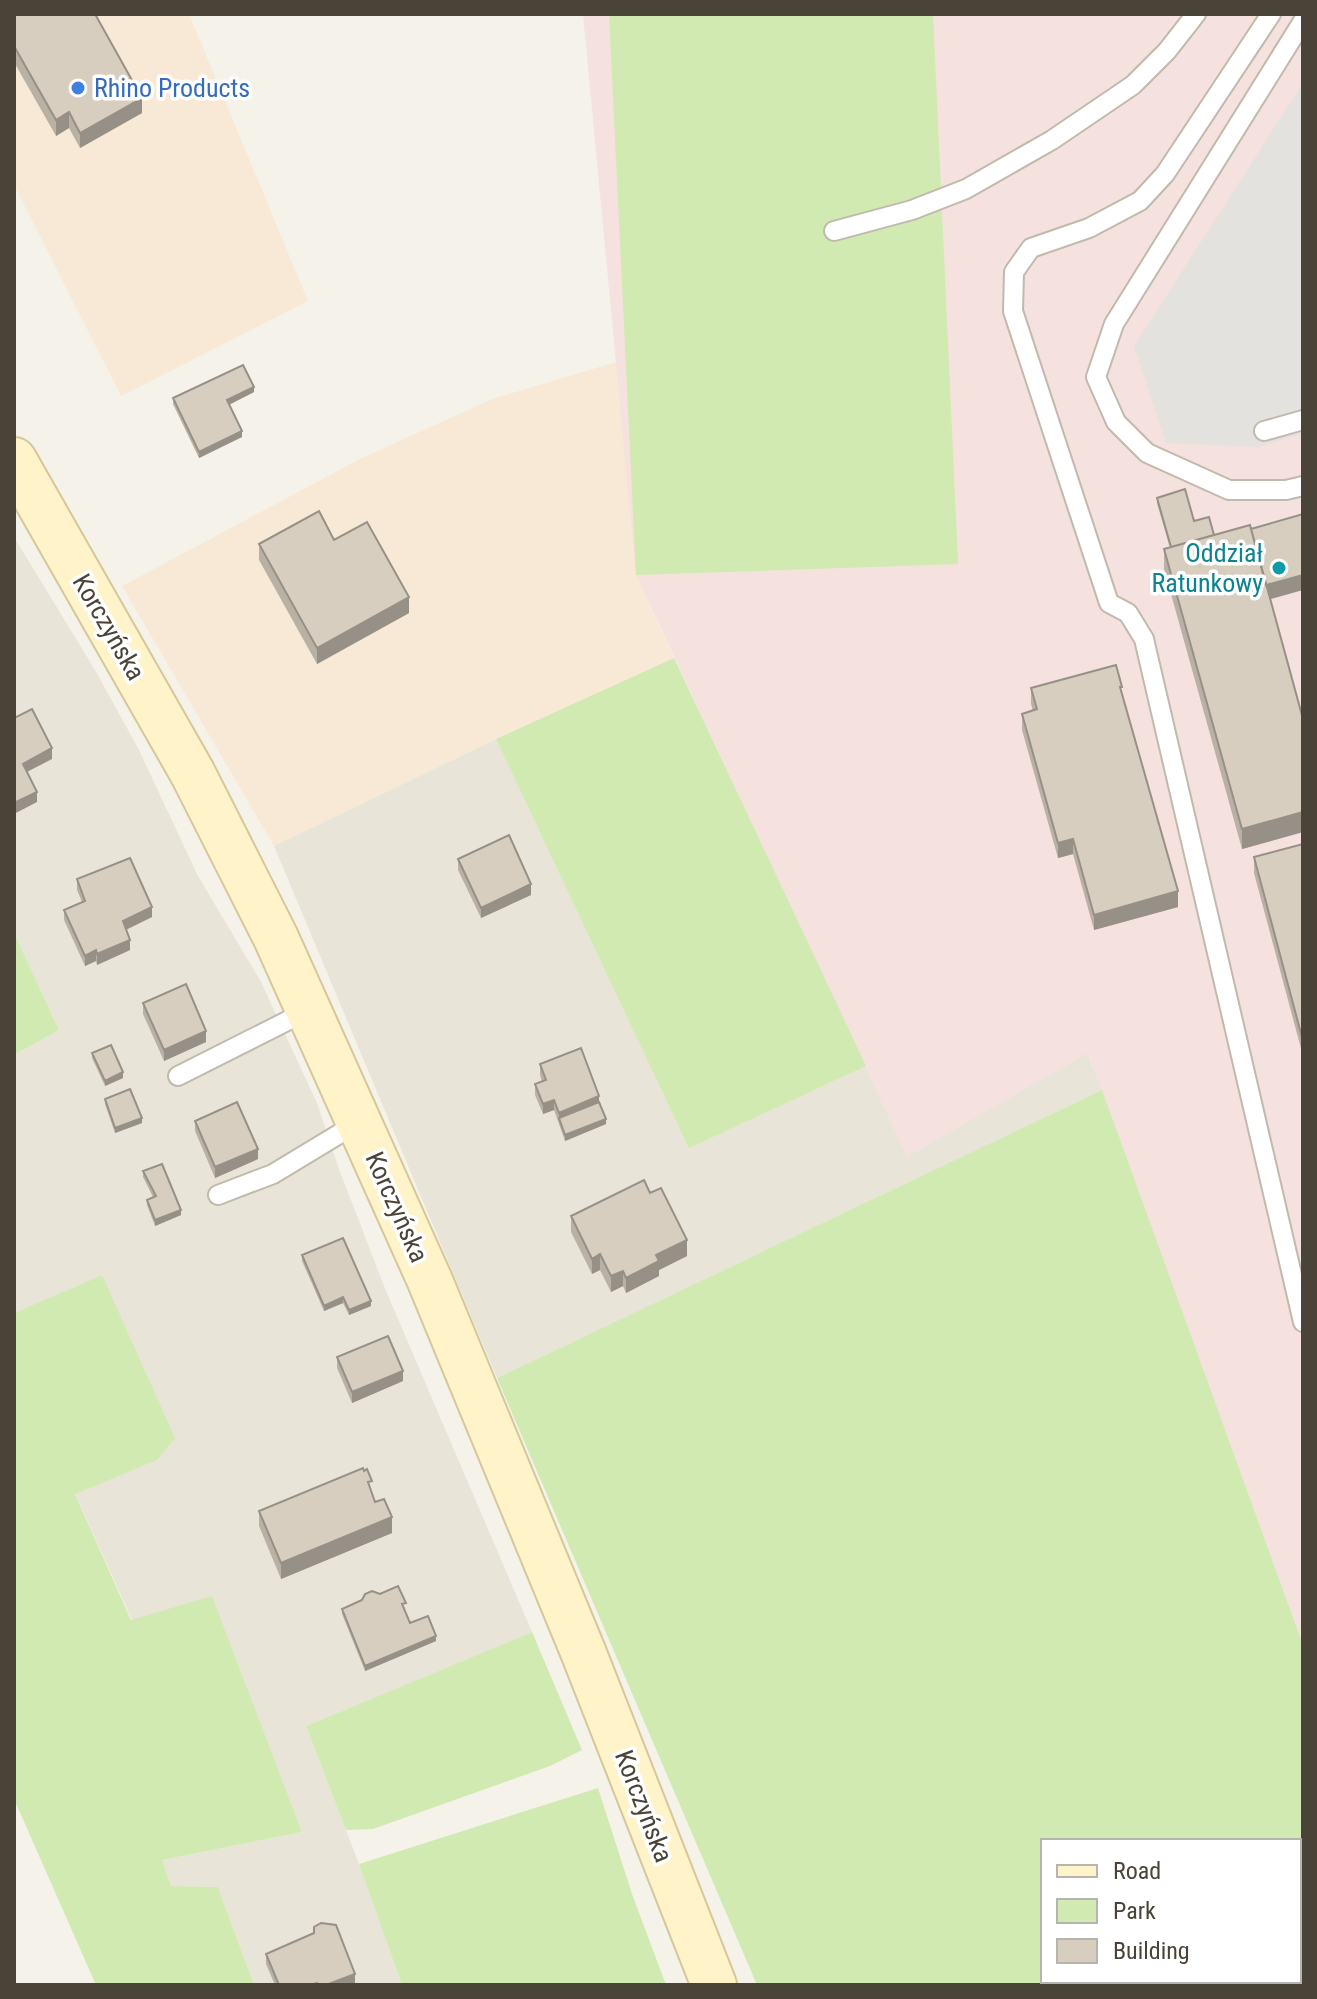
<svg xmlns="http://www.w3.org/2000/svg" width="1317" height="1999" font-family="'Roboto Condensed',sans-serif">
<rect width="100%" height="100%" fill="#f5f2ea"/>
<path fill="#e9e4d8" d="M14 537 95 670 139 750 198 876 261 982 317 1103 339 1169 386 1291 532 1632 306 1726 364 1877 402 1985H254L218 1887 171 1886 162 1860 302 1832 212 1597 132 1620 75 1493 157 1460 102 1275 14 1313V1055L59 1030 14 933Z
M496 739 690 1147 866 1066 908 1156 1087 1052 1102 1090 497 1378 274 846Z"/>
<path fill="#f7e9d5" d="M14 14H189L308 301 121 396 14 185Z
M623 360 636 575 674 658 496 739 274 846 122 586 360 459 492 399Z"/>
<path fill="#f5e1de" d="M583 14H1303V1645L1088 1053 907 1157 636 575Z"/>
<path fill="#d0eab2" d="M609 14H933L958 564 636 575Z
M674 658 866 1066 689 1148 496 739Z
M14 933 59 1030 14 1055Z
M1102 1090 1303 1645V1875L1299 1877V1841H1043V1981H1090L1079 1985H757L497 1378Z
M102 1275 175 1438 157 1460 75 1494 131 1620 212 1596 302 1832 162 1860 171 1886 218 1887 254 1985H96L14 1799V1313Z
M532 1632 582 1750 550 1766 373 1829 346 1830 306 1726Z
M598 1788 632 1894 666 1985H402L359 1864Z"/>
<path fill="#e4e2de" d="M1303 83V434L1257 447 1166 443 1134 346Z"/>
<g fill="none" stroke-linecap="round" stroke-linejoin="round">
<g stroke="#c1baac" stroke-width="22">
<path id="service" d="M1271 14 1165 174 1140 201 1089 228 1031 248 1014 272 1013 311 1109 603 1128 613 1144 639 1303 1322
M1303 21 1114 324 1096 377 1116 422 1147 453 1229 490H1286L1303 486
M834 231 912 210 966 189 1052 140 1133 85 1167 51 1196 14
M1264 431 1303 420
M178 1076 309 1010
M218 1195 273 1174 359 1122"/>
</g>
<g stroke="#d6c799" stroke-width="48">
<path id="secondary" d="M14 460 193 774 276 938 430 1281 584 1654 714 1985"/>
</g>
<use href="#service" stroke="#fff" stroke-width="18"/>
<use href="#secondary" stroke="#fff3ca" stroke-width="44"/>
</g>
<path fill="#b9b1a4" d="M14 14 142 113 80 148 69 128 56 136 14 62Z
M254 392 229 404 242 437 199 458 173 404V398Z
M1157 498 1214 535 1270 600 1303 719V832L1242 849 1164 569V549L1170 548 1157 503Z
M334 540 409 613 317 664 259 560V544Z
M1031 688 1122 694 1178 907 1094 930 1073 854 1058 858 1022 730V714L1033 711 1031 704Z
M1303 844V1056L1254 873V857Z
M458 859 531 895 481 918 458 870Z
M77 879 152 917 126 930 130 950 97 965 96 961 85 966 64 920V910L82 902 77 890Z
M143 1003 206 1042 164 1061 143 1014Z
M92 1053 123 1078 105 1086 92 1058Z
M540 1064 599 1102 606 1124 565 1141 554 1110 543 1114 535 1095V1084L542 1082 540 1075Z
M105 1099 142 1123 115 1133 105 1104Z
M195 1121 258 1159 215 1178 195 1131Z
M143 1171 181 1215 155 1226 147 1205V1200L153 1197 143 1177Z
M650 1193 687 1256 659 1270V1276L626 1293 623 1286 611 1292 600 1270 592 1274 571 1232V1216Z
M302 1255 371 1306 349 1315 343 1303 324 1311 302 1261Z
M337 1357 403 1381 352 1403 337 1368Z
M372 1492 375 1502 392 1533 281 1579 259 1526V1511Z
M362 1600 406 1608 404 1609 410 1623 436 1641 365 1671 342 1614V1609Z
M266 1954 355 1985H275L266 1964Z"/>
<path fill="#969086" d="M142 98V113L80 148V133Z
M69 112V128L56 136V120Z
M254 387V392L227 406V400Z
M242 431V437L199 458V452Z
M1303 575V590L1264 601V586Z
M409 597V613L317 664V648Z
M52 748V759L23 774V764Z
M37 792V802L14 814V803Z
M1303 812V832L1242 849V829Z
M1073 839V854L1058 858V843Z
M531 884V895L481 918V908Z
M1178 891V907L1094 930V915Z
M152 907V917L123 931V921Z
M130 940V950L97 965V954Z
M96 950V961L85 966V956Z
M206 1031V1042L164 1061V1050Z
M123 1072V1078L105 1086V1081Z
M599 1096V1107L559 1118V1113Z
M554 1100V1110L543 1114V1104Z
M142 1118V1123L115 1133V1128Z
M606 1119V1124L565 1141V1135Z
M258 1149V1159L215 1178V1167Z
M181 1210V1215L155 1226V1220Z
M687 1240V1256L659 1270V1276L626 1293V1278L656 1255Z
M600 1254V1270L592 1274V1259Z
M623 1271V1286L611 1292V1276Z
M343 1297V1303L324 1311V1306Z
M371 1301V1306L349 1315V1310Z
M403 1371V1381L352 1403V1392Z
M392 1517V1533L281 1579V1563Z
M436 1636V1641L365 1671V1666Z
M355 1974V1985H326Z"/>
<path fill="#d7cebf" stroke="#969086" stroke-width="2" d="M14 14H95L142 98 80 133 69 112 56 120 14 46Z
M243 365 254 387 227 400 242 431 199 452 173 398Z
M1185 489 1194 521 1209 517 1214 535 1171 547 1157 498Z
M319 511 334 540 367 522 409 597 317 648 259 544Z
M1303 514V575L1266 585 1251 529Z
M1250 525 1303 719V812L1242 829 1164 549Z
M1116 665 1122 687H1120L1178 891 1094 915 1073 839 1058 843 1022 714 1037 709 1031 688Z
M32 709 52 748 23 764 37 792 14 803V718Z
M509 835 531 884 481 908 458 859Z
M1303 844V1041L1254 857Z
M130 858 152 907 123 921 130 940 97 954 96 950 85 956 64 910 85 901 77 879Z
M186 984 206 1031 164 1050 143 1003Z
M111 1045 123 1072 105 1081 92 1053Z
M581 1048 599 1096 559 1113 554 1100 543 1104 535 1084 546 1080 540 1064Z
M130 1089 142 1118 115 1128 105 1099Z
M237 1102 258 1149 215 1167 195 1121Z
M599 1102 606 1119 565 1135 559 1118Z
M162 1164 181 1210 155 1220 147 1200 156 1196 143 1171Z
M644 1180 650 1193 661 1188 687 1240 656 1255 659 1261 626 1278 623 1271 611 1276 600 1254 592 1259 571 1216Z
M343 1238 371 1301 349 1310 343 1297 324 1306 302 1255Z
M388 1336 403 1371 352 1392 337 1357Z
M363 1468 364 1471 367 1469 372 1481 368 1482 375 1502 384 1499 392 1517 281 1563 259 1511Z
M398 1586 406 1603 402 1604 410 1623 428 1616 436 1636 365 1666 342 1609 362 1600 365 1594 372 1591 380 1594Z
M321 1923 336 1925 355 1974 326 1985H318L317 1983 311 1985H279L266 1954 314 1933V1927Z"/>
<circle fill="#3f7fe0" stroke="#fff" stroke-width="3" cx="78" cy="88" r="8"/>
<circle fill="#0f9aa8" stroke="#fff" stroke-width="3" cx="1279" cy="568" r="8"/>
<g text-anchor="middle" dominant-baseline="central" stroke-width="7" stroke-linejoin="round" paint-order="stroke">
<g font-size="26" fill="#366cbe" stroke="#fff" text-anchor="start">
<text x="94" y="88">Rhino Products</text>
</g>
<g font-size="26" fill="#0d838f" stroke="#fff" text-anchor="end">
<text x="1263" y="553">Oddział<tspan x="1263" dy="30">Ratunkowy</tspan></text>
</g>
<g font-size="26" fill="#494338" stroke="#fff">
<text transform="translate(109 627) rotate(60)">Korczyńska</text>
<text transform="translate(397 1207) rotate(66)">Korczyńska</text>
<text transform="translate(644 1806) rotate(69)">Korczyńska</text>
</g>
</g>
<rect width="1317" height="1999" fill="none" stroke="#494338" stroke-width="32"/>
<rect x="1041" y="1839" width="260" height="144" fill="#ffffff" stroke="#b6b4af" stroke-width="2"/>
<rect x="1057" y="1865" width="40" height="12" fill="#fff3ca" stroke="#b6b4af" stroke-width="2"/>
<text x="1113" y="1879" font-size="24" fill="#494338">Road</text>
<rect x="1057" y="1899" width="40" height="24" fill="#d0eab2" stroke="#b6b4af" stroke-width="2"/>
<text x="1113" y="1919" font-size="24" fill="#494338">Park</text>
<rect x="1057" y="1939" width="40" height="24" fill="#d7cebf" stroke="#b6b4af" stroke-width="2"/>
<text x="1113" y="1959" font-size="24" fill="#494338">Building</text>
</svg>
